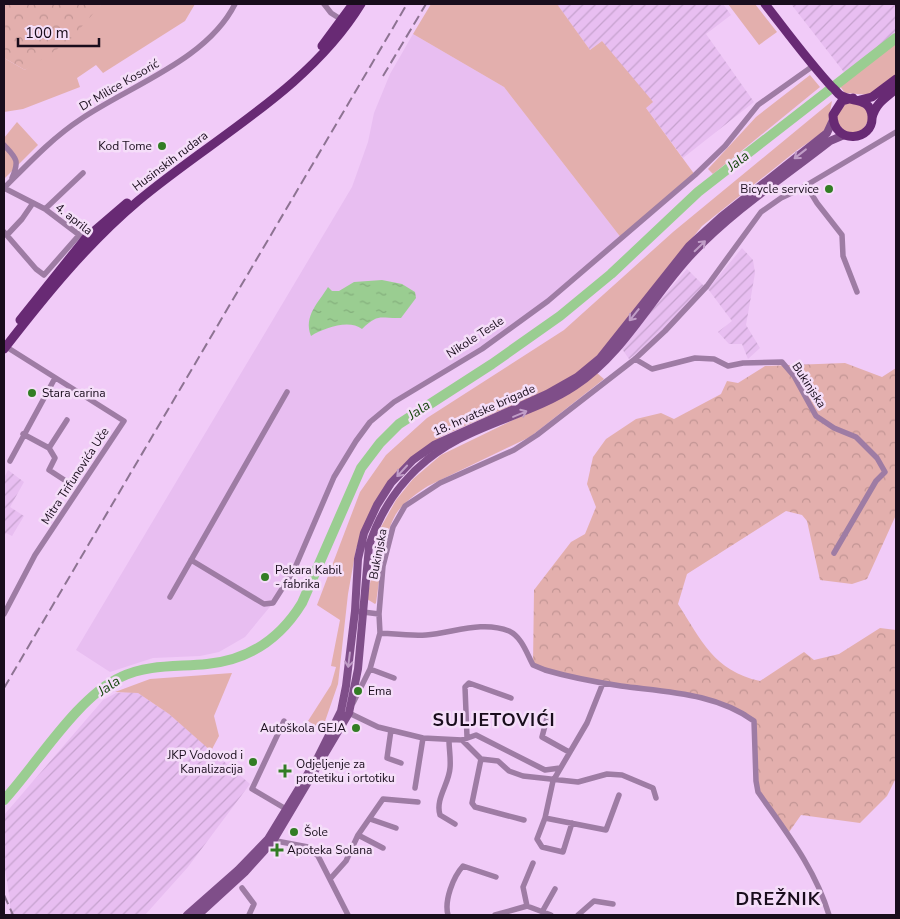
<svg xmlns="http://www.w3.org/2000/svg" width="900" height="919" font-family="'Nunito Sans',sans-serif">
<defs>
<pattern id="industrial-furrows" width="10" height="10" patternUnits="userSpaceOnUse" patternTransform="scale(1.25)"><rect width="10" height="10" fill="#e8bef1"/><path d="M-1 1l2-2M0 10L10 0M9 11l2-2" fill="none" stroke="#c6a2ce"/></pattern>
<pattern id="forest-crowns" width="20" height="18" patternUnits="userSpaceOnUse" patternTransform="scale(1.25)"><rect width="20" height="18" fill="#e3afad"/><path d="M2 6a3 3 0 1 1 6 0M12 15a3 3 0 1 1 6 0" fill="none" stroke="#c29594"/></pattern>
<pattern id="water-ripples" width="26" height="14" patternUnits="userSpaceOnUse" patternTransform="scale(1.25)"><rect width="26" height="14" fill="#9acd91"/><path d="M2 4q2-2 4 0t4 0M15 11q2-2 4 0t4 0" fill="none" stroke="#84af7c"/></pattern>
</defs>
<rect width="100%" height="100%" fill="#f1cbf8"/>
<path fill="#e8bef1" d="M413 34 504 87 622 239 516 325 427 382 370 422 334 477 294 570 278 597 245 637 219 652 200 656 153 658 110 672 76 650 352 187 368 142 374 113 390 74Z"/>
<path fill="url(#industrial-furrows)" d="M557 4H723L731 15 706 34 754 102 683 158 646 108 602 41 590 50Z
M791 4H896V38L847 76Z
M742 248 753 260 755 273 746 325 760 348 748 359 742 344H729L718 332 732 321 708 289Z
M687 269 705 287 648 345 629 359 620 346Z
M8 470 24 482 10 507 24 516 12 536 6 533 4 537V478Z
M129 692 138 693 169 714 250 784 188 867 145 915H10V900L4 863V815L103 700 116 693Z"/>
<path fill="#e3afad" d="M102 4H195L185 21 103 73 96 65 77 78 80 87 23 109 4 112V58L25 70Z
M431 4H557L590 50 602 41 649 97 653 102 646 108 695 175 622 239 504 87 413 34Z
M728 4H755L777 32 759 45Z
M896 42V76L871 95 845 93 839 85 854 76Z
M810 75 820 87 713 174 708 169 756 117Z
M832 101 827 128 822 133 796 151 702 226 598 355 578 373 559 385 442 436 395 474 378 497 356 549 348 594 338 684 322 730 308 721 331 685 336 667 331 666 340 620 317 605 360 492 386 455 427 418 564 330 673 232Z
M846 102 862 103 870 117 862 132 846 133 836 121 838 110Z
M17 122 38 145 4 179V138Z
M597 373 604 379 530 437 428 486C417 493 406 501 398 511 384 529 380 579 376 603L375 604 367 599 381 527 396 500 413 479 441 455 544 405Z
M232 673 214 716 219 736 211 751 169 714 138 693 115 692 150 679Z"/>
<path fill="url(#forest-crowns)" d="M4 4H102L67 43 25 70 4 58Z
M845 363 882 377 896 368V515L867 579 852 584 820 580 807 521 802 515 786 511 687 574 678 604C701 640 714 671 760 681L804 652 814 660 839 654 880 628 896 630V778L887 796 860 823 801 815 787 835 758 792 754 721C715 692 664 694 619 685 590 680 562 672 533 665L534 590 571 542 585 534 596 507 587 484 593 457 606 439 636 419 661 413 674 419 721 394 727 381 738 383 765 366Z"/>
<path fill="url(#water-ripples)" d="M382 280 402 284 415 292 416 298 401 318C381 319 379 312 362 329 349 319 324 328 311 336 303 316 319 302 328 287L332 291H339L354 282Z"/>
<g fill="none" stroke-linecap="round" stroke-linejoin="round">
<path stroke="#9acd91" stroke-width="10" d="M4 800C37 764 78 696 121 677 148 664 178 667 207 664 249 660 280 639 302 603L361 468 380 443 399 424 492 364 560 316 611 274 698 192 896 38"/>
<path stroke="#9e7ca4" stroke-width="5.5" d="M324 4 331 13 342 20
M4 145C16 158 20 160 12 178
M806 185 817 203 842 235 843 256 857 292
M4 188C28 164 52 138 81 119 131 85 207 60 235 4
M4 188 45 209 82 237
M45 209 83 173
M4 232 36 269 44 275 80 234
M7 235 22 219 33 203
M635 359 652 369 695 358 714 359 728 366 743 363 782 362 794 376 816 416 834 428 856 437 877 458 885 472 876 481 834 553
M23 434 49 448 55 458 49 470 69 483
M49 448 67 420
M10 461 55 378
M191 560 264 604 273 603 294 570 334 477 356 441 370 422 394 402 482 349 548 301 695 175 725 146 758 105 813 66
M170 597 287 392
M355 611 379 614
M4 614 35 555 124 421 5 346
M380 633C395 634 410 636 426 635 453 633 482 620 509 631 522 637 527 654 533 665L545 670C569 677 595 682 621 686 666 692 716 693 754 721L756 781 758 792C786 832 815 868 829 915
M370 669 394 678
M353 703 370 669 380 633 379 614 383 566 393 527 405 506 440 483 514 450 537 435 635 359 665 331 707 286 761 212 781 198 800 189 896 132
M349 711V713L378 727 423 738 462 740 476 735 545 770 560 768
M547 718 542 737 569 752
M284 721 252 789 286 809
M391 730 387 758 401 763
M467 737 465 687 469 683 511 698
M449 740C449 749 451 759 450 768 449 784 435 799 440 815L455 824
M462 740 481 759 498 761 509 771 523 776 578 782 607 774 622 775 653 788 656 798
M481 759 472 803 475 807 524 820
M415 788 423 738
M545 818 606 830 619 795
M370 819 396 828
M572 823 563 852 542 847 537 839 545 818 553 781 587 723 603 683
M358 835 383 848
M271 840 308 847 318 856 348 915
M330 879 346 861 358 835 383 799 418 802
M242 888 254 904 249 915
M527 906 523 887 533 863
M542 912 555 889
M448 915C444 901 453 877 463 866L496 877
M495 915 527 906 551 915
M578 915 594 901 613 904"/>
<path stroke="#7f4e89" stroke-width="8" d="M187 915 238 870 268 839 318 757 341 711 346 686 355 611 358 559 364 533 377 505 391 483 413 460 434 445 547 394 577 377 600 358 689 246 721 217 827 133 833 120
M198 915 245 872 273 841 349 713 358 669 369 546C384 499 415 462 459 439 497 419 539 410 575 386 625 353 652 296 693 253 733 211 784 177 830 141L844 135"/>
<path stroke="#682a74" stroke-width="9" d="M765 4C787 32 808 61 832 87 835 89 837 93 840 95 851 103 870 96 872 116 874 142 833 145 833 115L842 101 853 98
M322 46 353 4
M860 100 872 97 896 79
M872 118C875 104 885 98 896 89
M20 320 85 239 127 203
M4 349C45 296 87 244 138 201 213 138 309 89 361 4"/>
<path stroke="#8d7392" stroke-width="2" stroke-dasharray="10 5" stroke-linecap="butt" d="M383 76 426 4
M4 688 407 4
M4 895 13 915"/>
</g>
<defs><path id="oneway-shaft" d="M-6 0H5M1.5-3L5.5 0L1.5 3" fill="none" stroke-width="1.6" stroke-linecap="round" stroke-linejoin="round" transform="scale(1.25)"/></defs>
<g stroke="#c09dc7">
<use href="#oneway-shaft" transform="translate(800 154) rotate(142)"/>
<use href="#oneway-shaft" transform="translate(700 246) rotate(-44)"/>
<use href="#oneway-shaft" transform="translate(634 315) rotate(129)"/>
<use href="#oneway-shaft" transform="translate(520 414) rotate(-23)"/>
<use href="#oneway-shaft" transform="translate(402 471) rotate(133)"/>
<use href="#oneway-shaft" transform="translate(349 660) rotate(97)"/>
</g>
<g fill="#327d24" stroke="#f5def9" stroke-width="2">
<circle cx="162" cy="146" r="5"/>
<circle cx="829" cy="189" r="5"/>
<circle cx="32" cy="393" r="5"/>
<circle cx="265" cy="577" r="5"/>
<circle cx="358" cy="691" r="5"/>
<circle cx="356" cy="728" r="5"/>
<circle cx="253" cy="762" r="5"/>
<path d="M282.5 763.5h5v5h5v5h-5v5h-5v-5h-5v-5h5z"/>
<circle cx="294" cy="832" r="5"/>
<path d="M274.5 842.5h5v5h5v5h-5v5h-5v-5h-5v-5h5z"/>
</g>
<g text-anchor="middle" dominant-baseline="central" stroke-width="5" stroke-linejoin="round" paint-order="stroke">
<g font-size="12" fill="#190d1c" stroke="#f5def9">
<text transform="translate(119 85) rotate(-30)">Dr Milice Kosorić</text>
<text transform="translate(170 161) rotate(-37)">Husinskih rudara</text>
<text transform="translate(74 219) rotate(38)">4. aprila</text>
<text transform="translate(475 337) rotate(-33)">Nikole Tesle</text>
<text transform="translate(809 385) rotate(57)">Bukinjska</text>
<text transform="translate(484 410) rotate(-24)">18. hrvatske brigade</text>
<text transform="translate(75 476) rotate(-57)">Mitra Trifunovića Uče</text>
<text transform="translate(378 554) rotate(-79)">Bukinjska</text>
</g>
<g font-size="12" fill="#190d1c" stroke="#f5def9" text-anchor="start">
<text x="152" y="146" text-anchor="end">Kod Tome</text>
<text x="819" y="189" text-anchor="end">Bicycle service</text>
<text x="42" y="393">Stara carina</text>
<text x="275" y="570">Pekara Kabil<tspan x="275" dy="14">- fabrika</tspan></text>
<text x="368" y="691">Ema</text>
<text x="346" y="728" text-anchor="end">Autoškola GEJA</text>
<text x="243" y="755" text-anchor="end">JKP Vodovod i<tspan x="243" dy="14">Kanalizacija</tspan></text>
<text x="296" y="764">Odjeljenje za<tspan x="296" dy="14">protetiku i ortotiku</tspan></text>
<text x="304" y="832">Šole</text>
<text x="287" y="850">Apoteka Solana</text>
</g>
<g font-size="14" font-style="italic" fill="#13450a" stroke="#f5def9">
<text transform="translate(738 161) rotate(-38)">Jala</text>
<text transform="translate(419 410) rotate(-34)">Jala</text>
<text transform="translate(109 686) rotate(-34)">Jala</text>
</g>
<g font-size="18" font-weight="bold" letter-spacing="1" fill="#190d1c" stroke="#f5def9">
<text x="494" y="720">SULJETOVIĆI</text>
<text x="778" y="899">DREŽNIK</text>
</g>
</g>
<rect width="900" height="919" fill="none" stroke="#190d1c" stroke-width="10"/>
<path d="M18 38v8h81v-8" fill="none" stroke="#190d1c" stroke-width="2.5"/>
<text x="25" y="38" font-size="15" fill="#190d1c" stroke="#f5def9" stroke-width="4" paint-order="stroke">100 m</text>
</svg>
